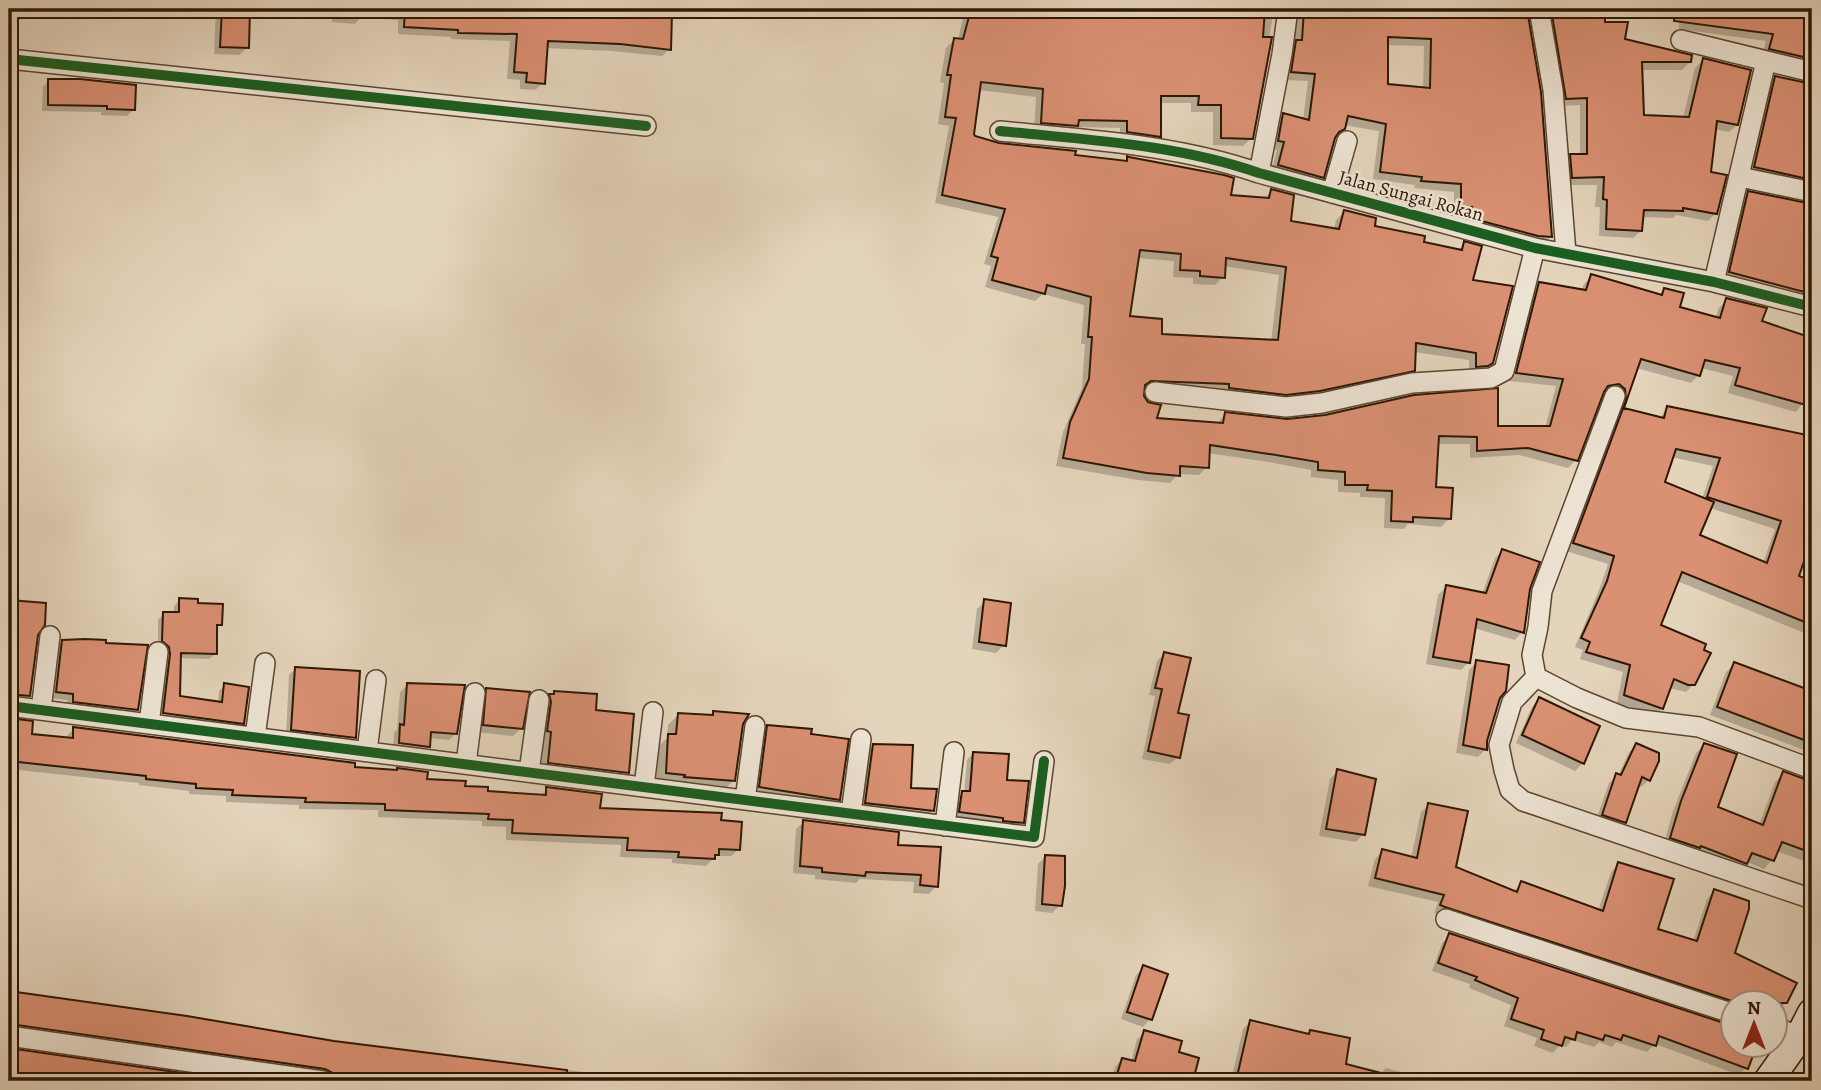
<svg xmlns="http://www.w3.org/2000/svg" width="1821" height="1090" font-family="Alegreya,serif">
<rect width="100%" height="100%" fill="#e4d4bb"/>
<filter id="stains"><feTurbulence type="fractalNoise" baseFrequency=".00286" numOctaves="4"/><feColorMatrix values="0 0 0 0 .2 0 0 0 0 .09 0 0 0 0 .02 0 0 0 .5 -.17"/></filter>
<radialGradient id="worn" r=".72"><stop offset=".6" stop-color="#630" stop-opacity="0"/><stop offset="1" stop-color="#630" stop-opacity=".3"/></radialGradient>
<path fill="#0003" fill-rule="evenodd" d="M216 9H642L641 12 669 49 662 56 611 51 545 48 543 83 535 90 520 89V80L507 79 510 41 451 39V37L398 34V20L360 18 355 24 332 22V19L248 17 247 48 239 55 214 54Z
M965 9H1274L1252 138 1243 146 1213 145V112H1191V103H1159V136L1151 144 1120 139V128L1075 127 1069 133 1034 130 1036 97 978 90 973 138 998 145 1073 156 1124 162 1128 158 1229 197 1263 200 1272 191 1289 222 1334 230 1336 220 1344 212 1372 228 1422 244 1457 251 1465 243 1471 281 1492 362 1483 370 1469 374V360L1414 352 1413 370 1405 378 1277 402 1222 391 1143 388 1142 397 1154 420 1217 424 1225 414 1287 421 1545 428 1556 386 1509 381 1532 292 1540 284 1581 291 1584 284 1592 276 1658 296 1664 290 1678 309 1715 319 1719 308 1727 300 1760 323 1812 340V390L1796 412 1728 393 1733 376 1701 368 1699 375 1691 383 1636 368 1622 409 1659 419 1667 408 1812 438V533L1797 577 1812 583V636L1677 581 1659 626 1694 684 1686 692 1669 688 1662 708 1654 716 1617 703 1623 672 1580 659 1583 650 1575 647 1599 590 1608 564 1566 551 1612 392 1603 391 1576 460 1568 468 1519 455 1470 458V444H1437L1434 489 1449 519 1441 527 1408 524 1404 529 1384 528 1385 498 1360 497V493L1338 492V480L1311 477V470L1268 462 1208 453 1207 467 1199 475 1178 474 1170 483 1138 480 1056 466 1063 432 1082 388 1085 344H1081L1084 305 1043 294 1035 301 985 287 991 266 984 264 998 217 935 203 949 126 938 124 944 83 940 82 946 48 954 40H958ZM1137 258 1174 261 1173 277 1193 278V284L1215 285 1223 277 1224 266 1279 275 1271 342 1160 336 1128 317ZM1671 457 1713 466 1702 499 1663 483ZM1710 508 1775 529 1763 563 1698 536Z
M1298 9H1526L1551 236 1543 244 1463 225 1465 214H1454V192L1414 188 1415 185 1373 179 1379 131 1344 125 1335 137 1322 177 1314 185 1271 173 1277 150 1271 149 1276 123 1284 115 1303 120 1308 81 1284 80 1292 15ZM1386 45 1424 46 1423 89 1386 86Z
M1540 9H1603V24L1623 41 1690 62 1682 70H1641L1643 117 1683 118 1695 68 1703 60 1737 125 1729 132 1714 129 1709 173 1716 213 1708 221 1676 215 1673 218 1642 217 1641 231 1633 238 1599 236 1600 207H1595L1597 185H1565L1563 164 1571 156H1580V105L1558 106Z
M1679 9H1799L1812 12V67L1762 56 1766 41 1679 29Z
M1776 78 1812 85V194L1746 176 1767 87Z
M49 80 134 109 127 116 101 115V112L42 111 43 87Z
M1749 193 1812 205V305L1721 281 1740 202Z
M1502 551 1528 589 1522 632 1515 640 1474 628 1469 662 1461 670 1426 664 1438 595 1446 587 1482 594 1495 558Z
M180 600 196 605 221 624 216 629 215 654 209 659 179 658 178 698 218 704 219 691 225 685 243 723 237 729 158 718V619L164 614H174V606Z
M985 601 1004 645 996 653 972 649 977 609Z
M9 602 45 605 36 634 29 696 21 703 9 702Z
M63 642 137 709 130 716 67 708V700L50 698 56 649Z
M1165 653 1176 714 1178 757 1170 764 1142 759 1155 696 1149 695 1157 661Z
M1477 662 1499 698 1486 741V749L1478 757 1456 753 1469 670Z
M1734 664 1806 691 1812 676V753L1710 715 1726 672Z
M295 669 354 737 348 743 286 735 289 675Z
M407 685 456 733 449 740 429 738 428 747 421 754 393 750 394 733 397 730 400 692Z
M487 689 521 728 513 736 476 732 479 697Z
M555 693 594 712 628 772 620 780 541 770 544 739H540L542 703Z
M1539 699 1583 763 1575 771 1516 743 1532 707Z
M714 713 741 724 734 780 723 791 656 783 659 746 667 738 668 725 678 715 710 717Z
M9 719 31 723 30 735 67 739V736L74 728 353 769 486 793 540 796 547 789 598 809 719 822 739 849 731 856H716L706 866 672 863V859L620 857 621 845 506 840V827L482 826V821L378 817V810L299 809V805L226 802V796L189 794V791L139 785V783L9 769Z
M768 727 809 736 839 799 831 807 752 794 760 735Z
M1637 745 1649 780 1641 787 1637 786 1624 822 1616 830 1595 823 1609 783 1618 776 1629 752Z
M1704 745 1715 808 1759 825 1775 782 1784 773 1803 793 1812 796V864L1776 851 1772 860 1764 869 1747 862 1737 872 1663 847 1673 811 1696 753Z
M873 746 909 789 933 810 926 817 859 809 867 752Z
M973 753 1005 782 1022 822 1015 829 953 819 955 799 964 793 967 760Z
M1338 771 1363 834 1356 842 1319 836 1330 779Z
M1429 805 1454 868 1514 891 1522 883 1598 911 1611 872 1619 864 1656 930 1693 942 1707 899 1714 891 1733 954 1794 984 1779 1015 1776 1019V1002H1734V1012L1434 913 1438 902 1368 886 1375 859 1382 851 1411 858 1421 812Z
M804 822 896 846 936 886 929 894 913 893 914 882 860 879 856 883 815 879V875L793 873 796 829Z
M1046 856 1060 905 1052 913 1035 911 1038 864Z
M1450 935 1734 1027V1044H1755L1746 1068 1739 1075 1655 1044 1647 1052 1616 1042 1612 1047 1599 1042 1594 1047 1572 1040 1566 1047 1560 1045 1553 1053 1534 1046 1537 1038 1504 1026 1511 1005 1469 988 1470 984 1432 971 1442 943Z
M1144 967 1150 1019 1143 1027 1121 1019 1136 975Z
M9 993 187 1018 333 1043 610 1075V1081H325L9 1031Z
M1250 1022 1308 1035 1310 1032 1344 1066 1380 1074 1386 1068 1404 1073 1402 1081H1231L1243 1029Z
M1145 1032 1177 1053 1193 1073 1222 1081H1111L1115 1067 1122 1059 1131 1062 1137 1039Z
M9 1050 226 1081H9Z"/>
<path fill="#da9073" stroke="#2e1703" stroke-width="2" fill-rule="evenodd" d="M222 9H250L249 48 220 47Z
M405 9H643L672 12 671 50 620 44 548 41 545 84 526 82 527 73 514 72 517 34 458 33V30L404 27Z
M971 9H1265L1263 37H1272L1253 139 1221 138V105H1198L1199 96H1161V137L1127 132V121L1079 120 1078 126 1041 123 1043 89 981 82 974 134 975 136 999 143 1076 151 1075 155 1127 161V156L1129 157 1224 175 1234 178 1231 195 1269 198 1271 189 1294 195 1291 221 1339 229 1344 210 1376 218 1375 226 1425 236 1424 242 1462 250 1464 241 1482 246 1473 280 1513 286 1493 363 1488 366 1476 367V353L1416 343 1415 371 1320 391 1286 395 1229 388V384L1151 381 1145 385 1144 396 1148 402 1161 405 1157 418 1223 423 1225 412 1287 419 1325 415 1414 395 1498 388V426H1550L1563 379 1516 373 1539 282 1586 290 1591 274 1662 295 1664 288 1684 293 1680 307 1720 318 1726 298 1767 308 1762 321 1812 338V384L1806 405 1735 385 1740 368 1705 360 1700 376 1641 359 1624 408 1664 418 1667 406 1812 436V538L1799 576 1812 581V625L1682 572 1661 625 1706 644 1704 650 1711 653 1695 685H1688L1674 679 1663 709 1624 695 1630 665 1586 652 1590 642 1581 638 1607 581 1614 556 1573 543 1626 400 1625 389 1619 384 1608 386 1604 392 1578 461 1528 448 1477 451V437L1439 436 1436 487 1453 488 1451 519 1413 517V522L1391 521 1392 491 1367 490 1368 485H1345V472L1318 470V462L1276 455 1210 445 1209 468 1180 466V476L1147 473 1063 458 1070 422 1089 379 1092 337H1088L1091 297 1047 285 1045 294 992 280 998 258 991 256 1005 209 942 195 956 118 945 117 951 75H947L954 38 963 39ZM1140 250 1181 254 1180 270 1200 271V276L1225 278 1226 258 1286 267 1278 340 1162 334V319L1130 316ZM1676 449 1720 458 1707 497 1781 521 1767 563 1700 535 1714 502 1665 482Z
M1304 9H1527L1541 92 1552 237 1538 236 1470 218 1472 207H1461V184L1421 181 1422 177 1380 172 1386 124 1348 116 1345 129 1339 132 1335 138 1324 178 1278 165 1284 142 1278 141 1283 113 1309 120 1315 74 1291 72 1296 40H1302ZM1388 37 1431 39 1430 88 1388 84Z
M1551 9H1605V22H1628L1625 39 1692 55 1691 62H1642L1644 115 1689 117 1703 58 1751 70 1738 125 1717 121 1711 172 1727 175 1717 214 1683 208V211L1644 210 1642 231 1606 229 1607 200 1603 199 1604 177 1572 178 1570 154H1587V98L1566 99Z
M1675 9H1812V59L1769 49 1773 34 1674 21Z
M1775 76 1812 84V180L1754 167Z
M48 79H80L136 85 135 110 107 109V106L48 105Z
M1748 191 1812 204V294L1729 272Z
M1502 549 1540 562 1530 589 1524 633 1477 619 1470 663 1433 657 1446 585 1486 593Z
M179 598 198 599V603L223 604 222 625H217V654L181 653 180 696 222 702 224 683 249 687 244 724 163 713 170 654 169 647 162 641 163 612H179Z
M984 599 1011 603 1006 646 979 642Z
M9 600 46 603 45 625 38 635 30 696 9 694Z
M85 639 106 640V643L148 645 138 710 73 702V694L56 692 62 640Z
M1164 652 1191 658 1178 713 1189 715 1180 758 1148 751 1162 689 1155 688Z
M1476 660 1509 665 1506 691 1500 698 1487 741V750L1463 745Z
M1734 662 1812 691V743L1717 707Z
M295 667 360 671 356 738 291 730Z
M407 683 465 685 457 734 431 732 430 747 399 743 400 724 404 725Z
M486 688 530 692 523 729 483 725Z
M554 691 597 694 596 710 634 714 629 773 548 763 551 732 547 731 551 702 549 694H554Z
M1539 697 1600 726 1584 764 1522 735Z
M713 711 749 714 743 724 735 781 684 777 685 775 666 773 668 734H676L678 713 713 715Z
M9 718 33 721 32 734 73 738V727L355 763V767L397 770V768L428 772 427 779 466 781 465 786 488 787V791L546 795V787L602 794 600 808 722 813 721 820 742 822 740 850 719 849V855H715V859L678 857 679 852 627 850 628 838 512 833 513 820 488 819 489 814 385 810V804L305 802 306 798 232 795 233 790 196 788V784L146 779V776L9 761Z
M767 725 812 729 811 734 849 739 840 800 759 787Z
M1636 743 1659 753V761L1650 781 1642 777 1626 823 1602 815 1616 773 1621 775Z
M1704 743 1737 754 1718 807 1763 825 1783 771 1810 781 1806 792 1812 794V853L1782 842 1774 861 1752 853 1747 864 1701 846 1700 848 1670 838 1681 801Z
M873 744 913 745 911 788 937 789 934 811 865 803Z
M973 752 1009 754 1007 780 1029 781 1024 823 1003 821V818L959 812 962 791H970Z
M1337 769 1376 779 1365 835 1326 829Z
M1428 803 1468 811 1456 867 1517 892 1521 881 1603 911 1618 862 1674 879 1658 929 1697 941 1714 889 1749 901V909L1735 953 1797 983 1787 1003H1738L1445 907 1440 905 1444 895 1375 878 1382 849 1417 858Z
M803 820 899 832 898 845 941 847 938 887 920 885 921 875 866 872 865 876 822 872V868L800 866Z
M1045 855 1065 856V886L1062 906 1042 904Z
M1449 933 1733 1026V1045H1757L1748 1069 1659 1036 1656 1046 1623 1035 1621 1040 1605 1035 1603 1040 1577 1032 1575 1040 1565 1037 1562 1046 1541 1039 1544 1030 1511 1019 1518 998 1475 980 1477 977 1438 963Z
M1143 965 1168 974 1152 1020 1127 1012Z
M9 991 187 1016 334 1041 567 1070 566 1081H404L355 1075V1077L338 1076 325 1069 10 1024Z
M1250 1020 1309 1034 1310 1030 1350 1038 1346 1064 1385 1074 1384 1081H1236Z
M1144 1030 1182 1041 1179 1052 1199 1058 1193 1081H1115L1122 1058 1135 1061Z
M9 1048 238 1081H9Z"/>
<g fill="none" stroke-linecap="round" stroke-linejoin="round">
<g stroke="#5c4631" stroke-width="22">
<path id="minor" d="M1539 9 1553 90 1566 253
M1681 40 1812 72
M9 59 646 126
M1000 131C1088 140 1175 144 1259 173L1535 248 1714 282 1812 307
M1259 173 1282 54 1288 9
M1740 177 1812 192
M1332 193 1347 141
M1714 282 1766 61
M1155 392 1286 407 1322 403 1412 383 1491 378 1504 371 1535 248
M1615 396 1542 591 1538 627 1532 655 1536 677 1577 698 1626 718 1699 727 1812 769
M1536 677 1512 702 1499 745 1504 770 1510 790 1523 801 1812 899
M9 706 1034 837 1044 761
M41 710 50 636
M149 724 158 652
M255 737 265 663
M367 751 376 680
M466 764 475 693
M529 772 539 700
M644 787 653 712
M745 800 755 726
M851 813 861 739
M945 826 954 752
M1446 919 1734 1014
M1776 1028 1800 1036
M9 1036 323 1081"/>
</g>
<g stroke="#2e1703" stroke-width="31">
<path id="secondary" d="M1768 1081 1800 1036 1812 1013"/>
</g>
<use href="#minor" stroke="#ede3d3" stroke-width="19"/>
<use href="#secondary" stroke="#ede3d3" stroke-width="28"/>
<g stroke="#ede3d3" stroke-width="15">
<path id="cycleway" d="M9 59 646 126
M1000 131C1088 140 1175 144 1259 173L1535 248 1714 282 1812 307
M9 706 1034 837 1044 761"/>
</g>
<use href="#cycleway" stroke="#1b5e20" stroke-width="10"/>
</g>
<g text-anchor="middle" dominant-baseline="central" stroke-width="5" stroke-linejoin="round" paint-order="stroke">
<g font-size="19" fill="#2e1703" stroke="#ede3d3">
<text transform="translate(1411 196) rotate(15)">Jalan Sungai Rokan</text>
</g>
</g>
<rect width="1821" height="1090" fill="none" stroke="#e4d4bb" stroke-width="35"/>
<rect x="10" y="10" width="1800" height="1069" fill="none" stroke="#2e1703" stroke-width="3.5"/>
<rect x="18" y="18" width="1786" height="1055" fill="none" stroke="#2e1703" stroke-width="2"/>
<g transform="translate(1754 1024)"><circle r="33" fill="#ede3d3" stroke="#a19180" stroke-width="2"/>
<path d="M0-5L12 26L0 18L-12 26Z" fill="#8f2418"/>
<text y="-10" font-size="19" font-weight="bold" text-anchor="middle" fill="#2e1703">N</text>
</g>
<rect width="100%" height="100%" filter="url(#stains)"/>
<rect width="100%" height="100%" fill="url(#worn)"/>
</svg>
